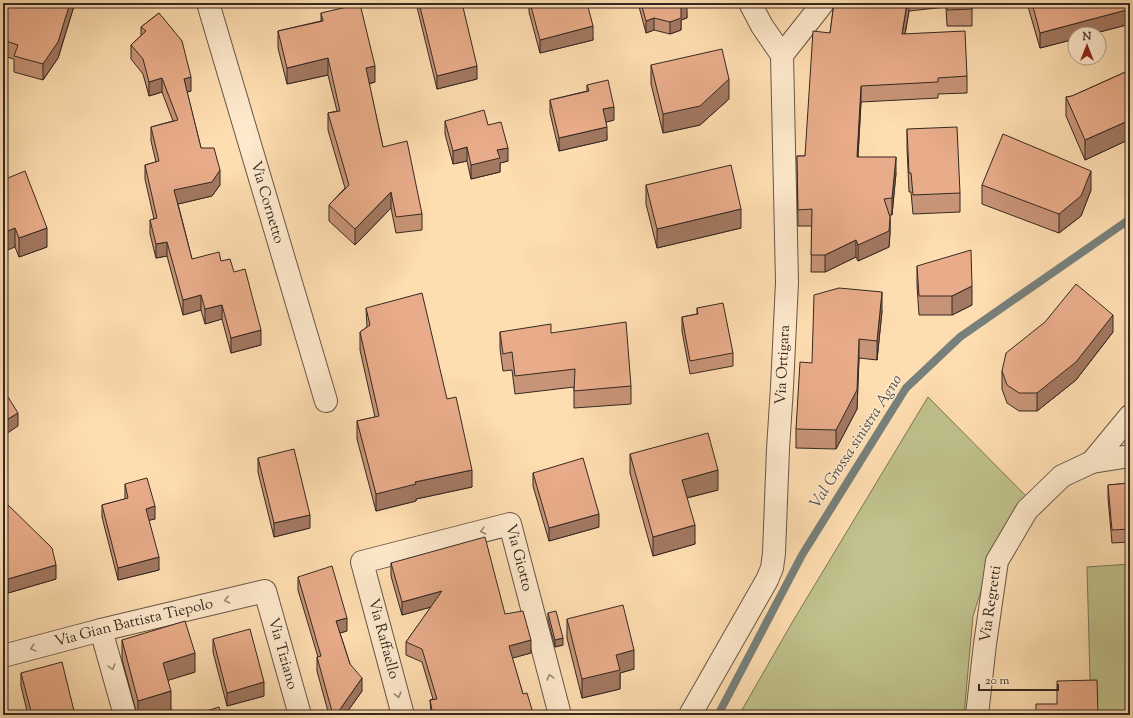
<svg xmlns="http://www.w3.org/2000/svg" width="1133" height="718" font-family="'Sorts Mill Goudy',serif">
<rect width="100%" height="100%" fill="#feddb1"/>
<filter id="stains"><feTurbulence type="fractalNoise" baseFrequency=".005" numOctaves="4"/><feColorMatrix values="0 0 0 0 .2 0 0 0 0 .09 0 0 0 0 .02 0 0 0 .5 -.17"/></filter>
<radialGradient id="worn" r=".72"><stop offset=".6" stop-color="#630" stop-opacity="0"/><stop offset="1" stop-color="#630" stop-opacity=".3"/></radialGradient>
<path fill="#c0c18c" stroke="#7a7557" d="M928 397 1032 502 990 563 973 616 964 715H739L793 621Z
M1130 564V715H1091L1087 567Z"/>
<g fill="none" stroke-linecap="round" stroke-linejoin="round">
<path stroke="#77807b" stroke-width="8" d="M718 715 802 555 906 388 960 337 1130 219"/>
<g stroke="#675646" stroke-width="24">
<g id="minor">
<path id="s1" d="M208 3 326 401"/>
<path d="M782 55 823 3"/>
<path d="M1092 462 1130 416"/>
<path d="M101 630 125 715"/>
<path id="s2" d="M3 656 101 630 265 591 300 715"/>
<path id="s3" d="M403 715 362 562 510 524 560 715"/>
<path id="s4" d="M690 715 767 580 772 568 774 553 778 449 782 387 787 282 782 55 762 26 750 3"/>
<path id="s5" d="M977 715 985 644 997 561 1027 510 1062 476 1092 462 1130 456"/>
</g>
</g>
<use href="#minor" stroke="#fee9cc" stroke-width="22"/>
</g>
<path fill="#c89477" stroke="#352922" d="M74 3V6L58 58 43 80 14 72V59L3 56V8Z
M417 3H462L477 79 437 89 417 7Z
M529 3H587L593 40 540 53 529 12Z
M638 3H686L687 18 681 20V30L670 34 654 30 646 33Z
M834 3H971L972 9V26H947L946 7 909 11 905 34 967 76V93L938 94V98L861 102 858 157 896 173 892 215H890V233L889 247 858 261 856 257 825 272H811L812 226H798L797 156H805L830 33Z
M1027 3H1130V24L1092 34H1075V39L1040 48Z
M159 13 191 91 187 92 201 148 220 185 212 196 178 204 192 259 221 261 234 272 261 345 231 353 222 319 205 324 201 310 183 315 167 256 156 258 150 234V220L154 219 145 179V165L156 162 151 141V127L173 121 162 92 149 96 143 74 131 59V45L141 36V27Z
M321 13 375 82 369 84 383 147 422 214V230L396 233 391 208 355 245 329 221V205L345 188 328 130V113L337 111 328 75 287 84 278 48V31L321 21Z
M651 65 729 99 700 125 663 133 651 84Z
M1130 70V139L1085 160 1066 116V97L1072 96Z
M587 85 614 120 606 122 607 140 559 151 550 113V100L587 91Z
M445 121 488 125 508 161 500 163V172L471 179 467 161 453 164 445 134Z
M907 129 960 193V212L913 214 911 192H909L907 148Z
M3 180 47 247 19 257 15 247Z
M646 185 741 228 657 248 646 204Z
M982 185 1091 190 1081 216 1059 233 982 204Z
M917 266 972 305 952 315H919L917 285Z
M366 308 447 399 472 487 416 499V501L376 511 357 439V421L375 417 360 350V332L367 327Z
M697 308 733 353V366L690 374 682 331V317L697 314Z
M882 311 877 360 859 358 857 409 836 449 796 448V429L812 363Z
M500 332 551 333 631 386V404L574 408V387L515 394 512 370 503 371 500 349Z
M1113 332 1076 380 1037 411H1019L1007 403 1002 389V371Z
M630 454 718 490 687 498 695 544 653 556 630 473Z
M258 458 310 528 274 537 258 472Z
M533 473 599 527 549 541 533 486Z
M1130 483V542L1112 543 1108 498V485Z
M125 484 155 519 149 520 159 570 118 580 102 517V505L125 499Z
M3 500 56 579 8 593 3 588Z
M391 563 505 614 531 653 512 658 523 694 533 715H431L430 700 433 699 422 662 406 655V642L431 607 402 615 391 576Z
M298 577 347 631 340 633 350 664 362 691 345 715H329L317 671V657H318L298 590Z
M548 613 563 645 555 647 548 620Z
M567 619 634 669 620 673V689L582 698 567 638Z
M213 639 264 696 227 706 213 652Z
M122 640 195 672 168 680 171 710 155 715H137L122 659Z
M21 673 75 715H28L21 686Z"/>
<path fill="#a37861" stroke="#352922" d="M70 3H74V6L58 58 43 80V64Z
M907 3H909V11L902 51V34Z
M687 6V18L681 20V30L670 34V22L681 8Z
M1130 9V24L1092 34H1075V39L1040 48V33Z
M654 18V30L646 33V21Z
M593 26V40L540 53V40Z
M328 58V75L287 84V68Z
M375 66V82L366 84V68Z
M477 66V79L437 89V76Z
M191 77V91L184 93V79Z
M162 78V92L149 96V82Z
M729 79V99L700 125 663 133V114Z
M861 86V102L857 173V157Z
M614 107V120L603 123V109Z
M1130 120V139L1085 160V140Z
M607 127V140L559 151V138Z
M467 147V161L453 164V151Z
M508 148V161L500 163V172L471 179V165L497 150Z
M896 157V173L892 215V198Z
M220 170V185L212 196 174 205V190Z
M1091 171V190L1081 216 1059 233V214Z
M391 192V208L355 245V229Z
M741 209V228L657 248V229Z
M890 217V233L889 247 858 261V245Z
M15 228V247L3 252V233Z
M47 228V247L19 257V238Z
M856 240V257L825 272V255Z
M167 242V256L156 258V244Z
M972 286V305L952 315V296Z
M882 292V311L877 360V341Z
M201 295V310L183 315V300Z
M222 305V319L205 324V309Z
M1113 315V332L1076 380 1037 411V393Z
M261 330V345L231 353V338Z
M859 339V358L857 409 836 449V430Z
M18 413V426L3 436V422Z
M472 470V487L416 499V501L376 511V494L415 482Z
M718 470V490L682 499V480Z
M155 506V519L146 521V509Z
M599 514V527L549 541V528Z
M310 515V528L274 537V523Z
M695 525V544L653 556V537Z
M159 557V570L118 580V568Z
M56 565V579L8 593V579Z
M442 591V604L402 615V602Z
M347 618V631L336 634V621Z
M563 638V645L555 647V640Z
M531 640V653L509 659V646Z
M634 650V669L620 673V689L582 698V679L616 655Z
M195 653V672L163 682V663Z
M362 678V691L345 715H336Z
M264 682V696L227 706V693Z
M171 691V710L155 715H138V701Z
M533 713V715H526V714Z"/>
<path fill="#e9ac8a" stroke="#352922" d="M5 3H70L58 42 43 64 14 56 18 45 3 40V8Z
M419 3H462L477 66 437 76Z
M530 3H587L593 26 540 40Z
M641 3H686L687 6 681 8V18L670 22 654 18 646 21Z
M834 3H907L902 34 965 31 967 76 938 78V82L861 86 857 157H896L892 198 884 199 890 217 889 231 858 245 856 240 825 255H811L812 209 798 210 797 156H805L813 31 830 33Z
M947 3H971L972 9 947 10Z
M1032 3H1130V9L1040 33Z
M360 4 375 66 366 68 383 147 407 141 422 214 396 217 391 192 355 229 329 205 349 185 328 113 340 111 328 58 287 68 278 31 323 21 321 13Z
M159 13 182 41 191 77 184 79 201 148H214L220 170 212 182 174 190 192 259 219 252 221 261 230 259 234 272 245 269 261 330 231 338 222 305 205 309 201 295 183 300 167 242 156 244 150 220 157 218 145 165 159 161 151 127 178 120 162 78 149 82 143 59 131 45 146 31 141 27Z
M722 49 729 79 700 106 663 114 651 65Z
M1130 70V120L1085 140 1066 97 1072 96Z
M608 80 614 107 603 109 607 127 559 138 550 100 589 91 587 85Z
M484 110 488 125 501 122 508 148 497 150 500 158 471 165 467 147 453 151 445 121Z
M957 127 960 193 913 195 911 173H909L907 129Z
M1003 134 1091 171 1081 196 1059 214 982 185Z
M731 165 741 209 657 229 646 185Z
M25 171 47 228 19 238 15 228 3 233V180Z
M971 250 972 286 952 296H919L917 266Z
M1076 284 1113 315 1076 362 1037 393H1019L1007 385 1002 371 1006 353 1045 322Z
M839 288 882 292 877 341 859 339 857 390 836 430 796 429 800 362 812 363 814 295Z
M422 293 447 399 456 397 472 470 415 482 416 484 376 494 357 421 379 416 360 332 370 325 366 308Z
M723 303 733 353 690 361 682 317 698 314 697 308Z
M626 322 631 386 574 391 575 369 515 376 512 352 503 354 500 332 551 324V333Z
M3 389 18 413 3 422Z
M708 433 718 470 682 480 695 525 653 537 630 454Z
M294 449 310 515 274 523 258 458Z
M583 458 599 514 549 528 533 473Z
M147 478 155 506 146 509 159 557 118 568 102 505 128 498 125 484Z
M1130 483V529L1112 530 1108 485Z
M3 500 52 548 56 565 8 579 3 574Z
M485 537 505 614 523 611 531 640 509 646 523 694 527 693 533 713 526 714V715H433L430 700 437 699 422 649 406 642 442 591 402 602 391 563Z
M332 566 347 618 336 621 350 664 362 678 336 715H333L317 657 321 656 298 577Z
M623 605 634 650 616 655 620 670 582 679 567 619Z
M556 611 563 638 555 640 548 613Z
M185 621 195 653 163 663 171 691 138 701 122 640Z
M250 629 264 682 227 693 213 639Z
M62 662 75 715H32L21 673Z
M1097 680 1098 715H1036V704H1057V681Z
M219 707 222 715H201L200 713Z"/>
<defs><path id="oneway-chevron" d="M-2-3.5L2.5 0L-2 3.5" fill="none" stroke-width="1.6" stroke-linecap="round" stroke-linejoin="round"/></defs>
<g stroke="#9a8977">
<use href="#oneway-chevron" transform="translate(483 531) rotate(166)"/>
<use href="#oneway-chevron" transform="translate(227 600) rotate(167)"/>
<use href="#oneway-chevron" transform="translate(33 648) rotate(165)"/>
<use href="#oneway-chevron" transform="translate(112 667) rotate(74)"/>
<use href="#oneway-chevron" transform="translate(550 677) rotate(-105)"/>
<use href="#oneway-chevron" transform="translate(398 695) rotate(75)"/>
</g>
<g text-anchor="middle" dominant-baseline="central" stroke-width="3" stroke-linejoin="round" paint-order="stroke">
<g font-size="15" fill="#352922" stroke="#fee9cc">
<text stroke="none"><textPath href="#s1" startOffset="208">Via Cornetto</textPath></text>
<text stroke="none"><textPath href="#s4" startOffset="372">Via Ortigara</textPath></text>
<text stroke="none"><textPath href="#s3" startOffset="346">Via Giotto</textPath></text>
<text stroke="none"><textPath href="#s5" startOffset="112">Via Regretti</textPath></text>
<text stroke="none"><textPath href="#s2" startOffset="135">Via Gian Battista Tiepolo</textPath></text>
<text transform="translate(383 639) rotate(75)">Via Raffaello</text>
<text stroke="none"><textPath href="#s2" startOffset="335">Via Tiziano</textPath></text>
</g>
<g font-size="16" font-style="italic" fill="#504d47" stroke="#fee9cc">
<text transform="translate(857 442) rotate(-57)">Val Grossa sinistra Agno</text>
</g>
</g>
<rect width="1133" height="718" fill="none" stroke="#feddb1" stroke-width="16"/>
<rect x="4" y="4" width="1125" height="710" fill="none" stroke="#352922" stroke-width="2"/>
<rect x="8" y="8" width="1117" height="702" fill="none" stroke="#352922"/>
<g transform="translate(1087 46)"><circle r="19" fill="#fee9cc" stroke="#ae9c88"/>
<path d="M0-3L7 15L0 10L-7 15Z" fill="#8f2418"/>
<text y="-6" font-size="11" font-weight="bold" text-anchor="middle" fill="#352922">N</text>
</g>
<path d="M979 684v6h79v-6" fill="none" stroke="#352922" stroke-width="2"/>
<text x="985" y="684" font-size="12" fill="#352922" stroke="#fee9cc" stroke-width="3" paint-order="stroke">20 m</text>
<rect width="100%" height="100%" filter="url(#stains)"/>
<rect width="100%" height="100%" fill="url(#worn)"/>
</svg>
